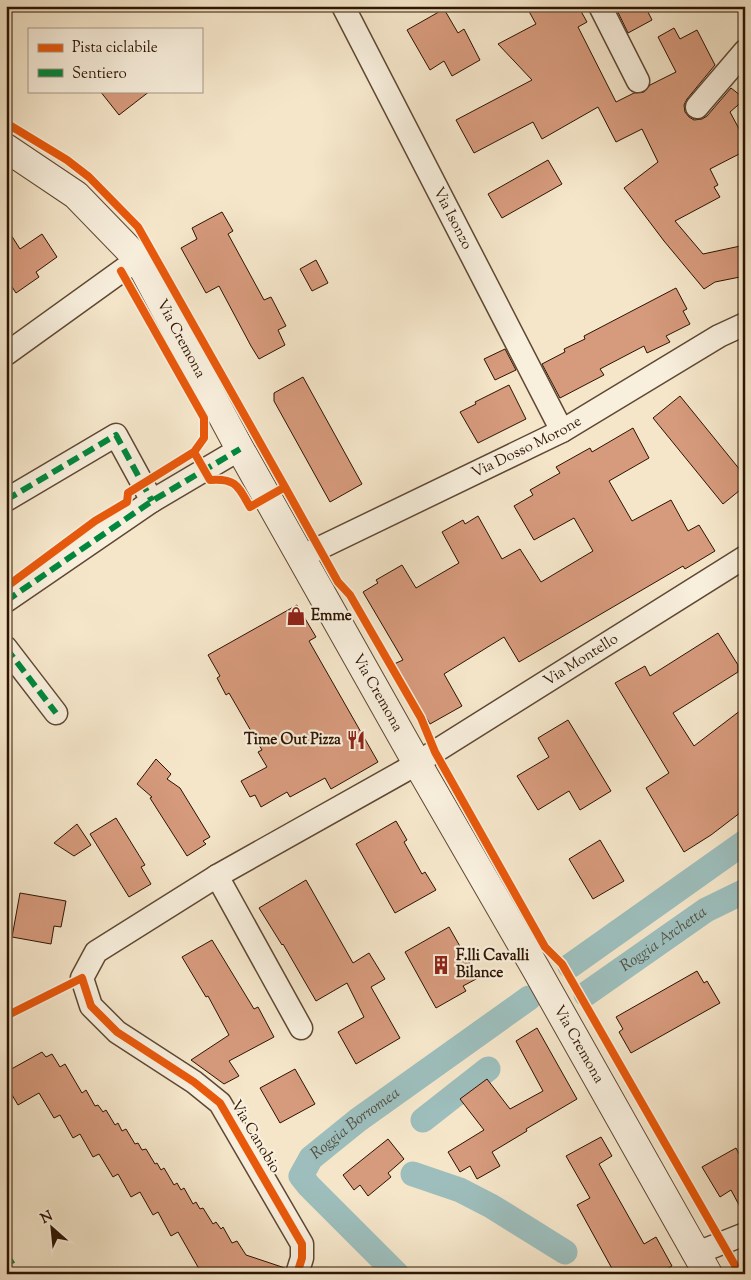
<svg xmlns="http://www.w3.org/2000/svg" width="751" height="1280" font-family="'Sorts Mill Goudy',serif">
<rect width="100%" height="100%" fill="#f5e6ca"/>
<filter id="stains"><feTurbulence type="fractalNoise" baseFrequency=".004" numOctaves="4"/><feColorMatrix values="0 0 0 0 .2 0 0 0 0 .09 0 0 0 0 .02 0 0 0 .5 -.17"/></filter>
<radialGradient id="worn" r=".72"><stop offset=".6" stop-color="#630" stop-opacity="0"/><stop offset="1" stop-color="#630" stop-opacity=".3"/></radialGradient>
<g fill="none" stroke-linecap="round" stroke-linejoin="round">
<g stroke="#9dbebc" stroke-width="25">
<path d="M570 966 745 842"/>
<path id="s1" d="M586 994 706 910 745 891"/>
<path d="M423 1120 488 1069"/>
<path d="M413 1174 460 1190 491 1206 565 1252"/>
<path id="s2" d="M397 1274 309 1186 301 1176 311 1158 358 1120 529 998"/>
</g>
</g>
<path fill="#d69a7c" stroke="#2d1401" d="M526 6H578L587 22 578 27 616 102 634 93 644 92 650 85 676 72 658 37 674 28 680 39 697 30 715 65 687 99 684 105 685 112 689 117 694 120 702 119 707 116 731 88 745 99 730 112 745 140V151L710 169 718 185 714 187 720 197 675 221 703 254 745 245V276L715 282 704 289 664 241 624 188 658 162 642 129 616 142 598 107 542 139 533 122 474 153 456 120 532 80 498 44 536 24Z
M615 6H645L652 20 628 33Z
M444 9 458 33 464 29 480 60 452 76 444 61 430 70 407 30Z
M100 91H150L119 115Z
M548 160 562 184 502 218 488 194Z
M222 212 233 231 228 234 264 300 271 297 286 326 278 330 285 345 259 359 251 346 219 286 206 293 181 248 197 239 192 228Z
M6 227 20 249 42 234 57 257 36 272 39 277 16 293 6 278Z
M316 260 328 283 312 291 300 269Z
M676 288 687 309 683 311 690 324 666 336 670 342 647 353 644 346 600 369 604 375 560 398 542 364 565 352 564 349 585 339 584 336Z
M505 349 516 370 495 380 484 359Z
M303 377 362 484 330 502 274 401V393Z
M509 385 526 419 478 443 460 412 476 404 475 402Z
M680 396 745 476V486L723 504 653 418Z
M633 428 649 458 609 481 632 521 671 500 688 531 699 525 715 551 685 569 683 566 519 662 504 637 444 674 462 706 430 724 394 664 403 660 363 592 378 583 376 580 402 565 416 588 459 563 442 532 463 520 465 524 478 516 502 559 520 549 541 582 593 551 574 518 534 540 514 506 533 495 530 490 560 473 556 467 590 448 592 452Z
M297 605 316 637 309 641 378 762 331 789 325 778 290 797 287 792 261 807 255 795 250 797 241 781 267 767 258 752 262 750 229 693 226 695 217 678 220 676 208 655Z
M718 633 738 665V672L673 713 694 746 745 707V809L711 835 684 852 646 788 669 773 615 683 645 666 650 676Z
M568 720 611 791 580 810 569 791 538 810 517 776 549 757 538 738Z
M156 759 171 774 167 779 180 788 210 837 203 841 206 844 187 856 150 798 152 797 137 784Z
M116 818 145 865 141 867 151 884 129 897 90 834Z
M396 821 407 840 404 842 422 874 425 872 436 890 395 913 356 844Z
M77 824 91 845 74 856 54 843Z
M600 840 624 881 593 899 569 859Z
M306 880 353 963 369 953 385 979 371 987 400 1038 356 1064 338 1032 364 1017 347 983 316 1001 283 944 282 945 259 908Z
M20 893 66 901 61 927 54 926 51 944 12 937Z
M449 927 478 978 463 986 466 991 436 1008 405 952Z
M212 940 254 1009 258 1007 274 1037 229 1061 239 1076 224 1084 191 1060 229 1035 208 996 206 997 182 957Z
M697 971 704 983 707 981 720 1003 631 1053 619 1032 623 1029 616 1017Z
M537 1028 577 1099 526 1129 527 1131 492 1152 500 1166 477 1179 470 1166 460 1172 448 1152 484 1130 460 1099 487 1079 510 1109 543 1091 516 1041Z
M42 1052 46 1057 52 1054 60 1067 65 1064 82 1093 86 1090 95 1106 98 1105 103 1112 106 1110 115 1125 118 1123 122 1131 126 1129 135 1144 138 1143 142 1150 146 1149 155 1164 157 1163 161 1170 164 1168 174 1185 177 1183 181 1190 184 1188 193 1204 196 1202 200 1209 203 1208 213 1224 216 1222 221 1229 223 1227 232 1243 237 1241 246 1255 285 1268 284 1274H202L178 1232 171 1236 158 1212 153 1215 140 1192 131 1197 118 1174 113 1177 99 1154 93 1157 80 1134 73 1138 60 1115 54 1118 39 1093 18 1105 6 1085V1072Z
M295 1069 315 1104 280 1123 260 1088Z
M601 1137 612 1156 599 1164 644 1244 656 1237 672 1266 658 1274H615L577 1205 590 1198 566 1156Z
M388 1139 404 1159 388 1173 391 1177 368 1196 360 1185 354 1190 343 1175Z
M736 1148 745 1165V1216L731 1190 720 1197 702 1167Z"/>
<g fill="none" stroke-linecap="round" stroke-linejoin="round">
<g stroke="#5f4833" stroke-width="25">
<g id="minor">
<path id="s3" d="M343 6 562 431"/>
<path d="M600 6 638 81"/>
<path d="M697 107 745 51"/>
<path d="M6 354 138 259"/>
<path d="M6 500 116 435 152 501"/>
<path id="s4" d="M301 557 562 431 719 336 745 324"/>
<path d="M6 601 152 501 240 449"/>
<path d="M6 648 56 713"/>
<path d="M217 876 301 1028"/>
<path d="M697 1253 745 1234"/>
<path id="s5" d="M297 1274 302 1258V1244L220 1103 194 1082 117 1032 91 1006 82 978 96 952 217 876 404 771 745 557"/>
</g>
</g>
<g stroke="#5f4833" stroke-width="30">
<g id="tertiary">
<path id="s6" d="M6 148 76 195 138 259 240 449 417 763 536 969 708 1274"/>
</g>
</g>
<use href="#minor" stroke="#f8efdd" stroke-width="22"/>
<use href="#tertiary" stroke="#f8efdd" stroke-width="28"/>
<path stroke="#00873e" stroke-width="6" stroke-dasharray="12 6" stroke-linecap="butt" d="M6 500 116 435 152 501
M6 601 152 501 240 449
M6 648 56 713
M6 1254 19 1274"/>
<g stroke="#f8efdd" stroke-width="11">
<path id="cycleway" d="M6 123 67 160 89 177 138 227 285 487 250 507C238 486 236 478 210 480L194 452
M285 487 338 582 350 595 421 718 435 752 545 947 562 964 740 1274
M6 587 95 521 127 502 128 493 194 452 204 438V418L121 271
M6 1016 82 978 91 1006 117 1032 194 1082 220 1103 302 1244V1258L297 1274"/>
</g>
<use href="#cycleway" stroke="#e8590c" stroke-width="8"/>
</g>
<defs>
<g id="shop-bare" transform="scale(1.5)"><path d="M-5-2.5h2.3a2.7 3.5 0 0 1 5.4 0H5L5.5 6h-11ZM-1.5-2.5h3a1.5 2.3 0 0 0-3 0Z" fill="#8f2418" stroke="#f8efdd" stroke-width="2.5" paint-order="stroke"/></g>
<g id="restaurant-bare" transform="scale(1.5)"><path d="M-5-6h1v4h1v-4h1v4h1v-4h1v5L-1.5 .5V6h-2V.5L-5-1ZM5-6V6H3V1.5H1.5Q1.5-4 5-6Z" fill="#8f2418" stroke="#f8efdd" stroke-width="2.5" paint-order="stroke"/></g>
<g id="building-bare" transform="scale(1.5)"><path d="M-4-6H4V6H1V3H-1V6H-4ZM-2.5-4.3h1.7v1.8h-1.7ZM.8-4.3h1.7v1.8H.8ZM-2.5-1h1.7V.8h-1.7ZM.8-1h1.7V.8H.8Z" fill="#8f2418" stroke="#f8efdd" stroke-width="2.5" paint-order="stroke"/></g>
</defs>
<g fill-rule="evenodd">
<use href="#shop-bare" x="296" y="616"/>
<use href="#restaurant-bare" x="356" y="740"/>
<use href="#building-bare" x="441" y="965"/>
</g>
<g text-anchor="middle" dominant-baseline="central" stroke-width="4.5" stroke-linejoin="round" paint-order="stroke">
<g font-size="15" fill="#2d1401" stroke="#f8efdd">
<text stroke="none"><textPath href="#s3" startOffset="239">Via Isonzo</textPath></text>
<text stroke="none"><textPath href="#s6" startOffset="264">Via Cremona</textPath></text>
<text stroke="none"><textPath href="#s4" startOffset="251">Via Dosso Morone</textPath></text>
<text stroke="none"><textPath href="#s5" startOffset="981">Via Montello</textPath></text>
<text stroke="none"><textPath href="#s6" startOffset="669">Via Cremona</textPath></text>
<text stroke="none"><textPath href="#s6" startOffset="1074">Via Cremona</textPath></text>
<text transform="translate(255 1137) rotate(59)">Via Canobio</text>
</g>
<g font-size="15" font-weight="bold" fill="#2d1401" stroke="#f8efdd" text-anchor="start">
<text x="311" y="616">Emme</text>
<text x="341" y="740" text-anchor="end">Time Out Pizza</text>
<text x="456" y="956">F.lli Cavalli<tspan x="456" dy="17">Bilance</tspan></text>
</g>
<g font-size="16" font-style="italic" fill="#545042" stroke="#f8efdd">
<text stroke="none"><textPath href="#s1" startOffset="95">Roggia Archetta</textPath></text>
<text stroke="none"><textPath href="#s2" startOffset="214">Roggia Borromea</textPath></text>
</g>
</g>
<rect width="751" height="1280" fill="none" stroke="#f5e6ca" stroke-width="25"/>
<rect x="8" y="8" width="736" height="1265" fill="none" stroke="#2d1401" stroke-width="2.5"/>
<rect x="12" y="12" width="726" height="1255" fill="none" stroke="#2d1401"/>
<rect x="28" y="28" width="175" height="65" fill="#f8efdd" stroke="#a79785"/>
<rect x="38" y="44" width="25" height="8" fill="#e8590c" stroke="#a79785"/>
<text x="72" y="52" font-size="15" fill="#2d1401">Pista ciclabile</text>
<rect x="38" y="69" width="25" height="8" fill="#00873e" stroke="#a79785"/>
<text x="72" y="78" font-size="15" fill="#2d1401">Sentiero</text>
<g transform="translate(52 1228) rotate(333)" stroke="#f8efdd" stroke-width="4" paint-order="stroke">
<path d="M0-4L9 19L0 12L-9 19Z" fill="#2d1401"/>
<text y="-8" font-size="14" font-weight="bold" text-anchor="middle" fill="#2d1401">N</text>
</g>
<rect width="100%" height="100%" filter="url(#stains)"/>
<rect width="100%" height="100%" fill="url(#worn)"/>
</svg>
